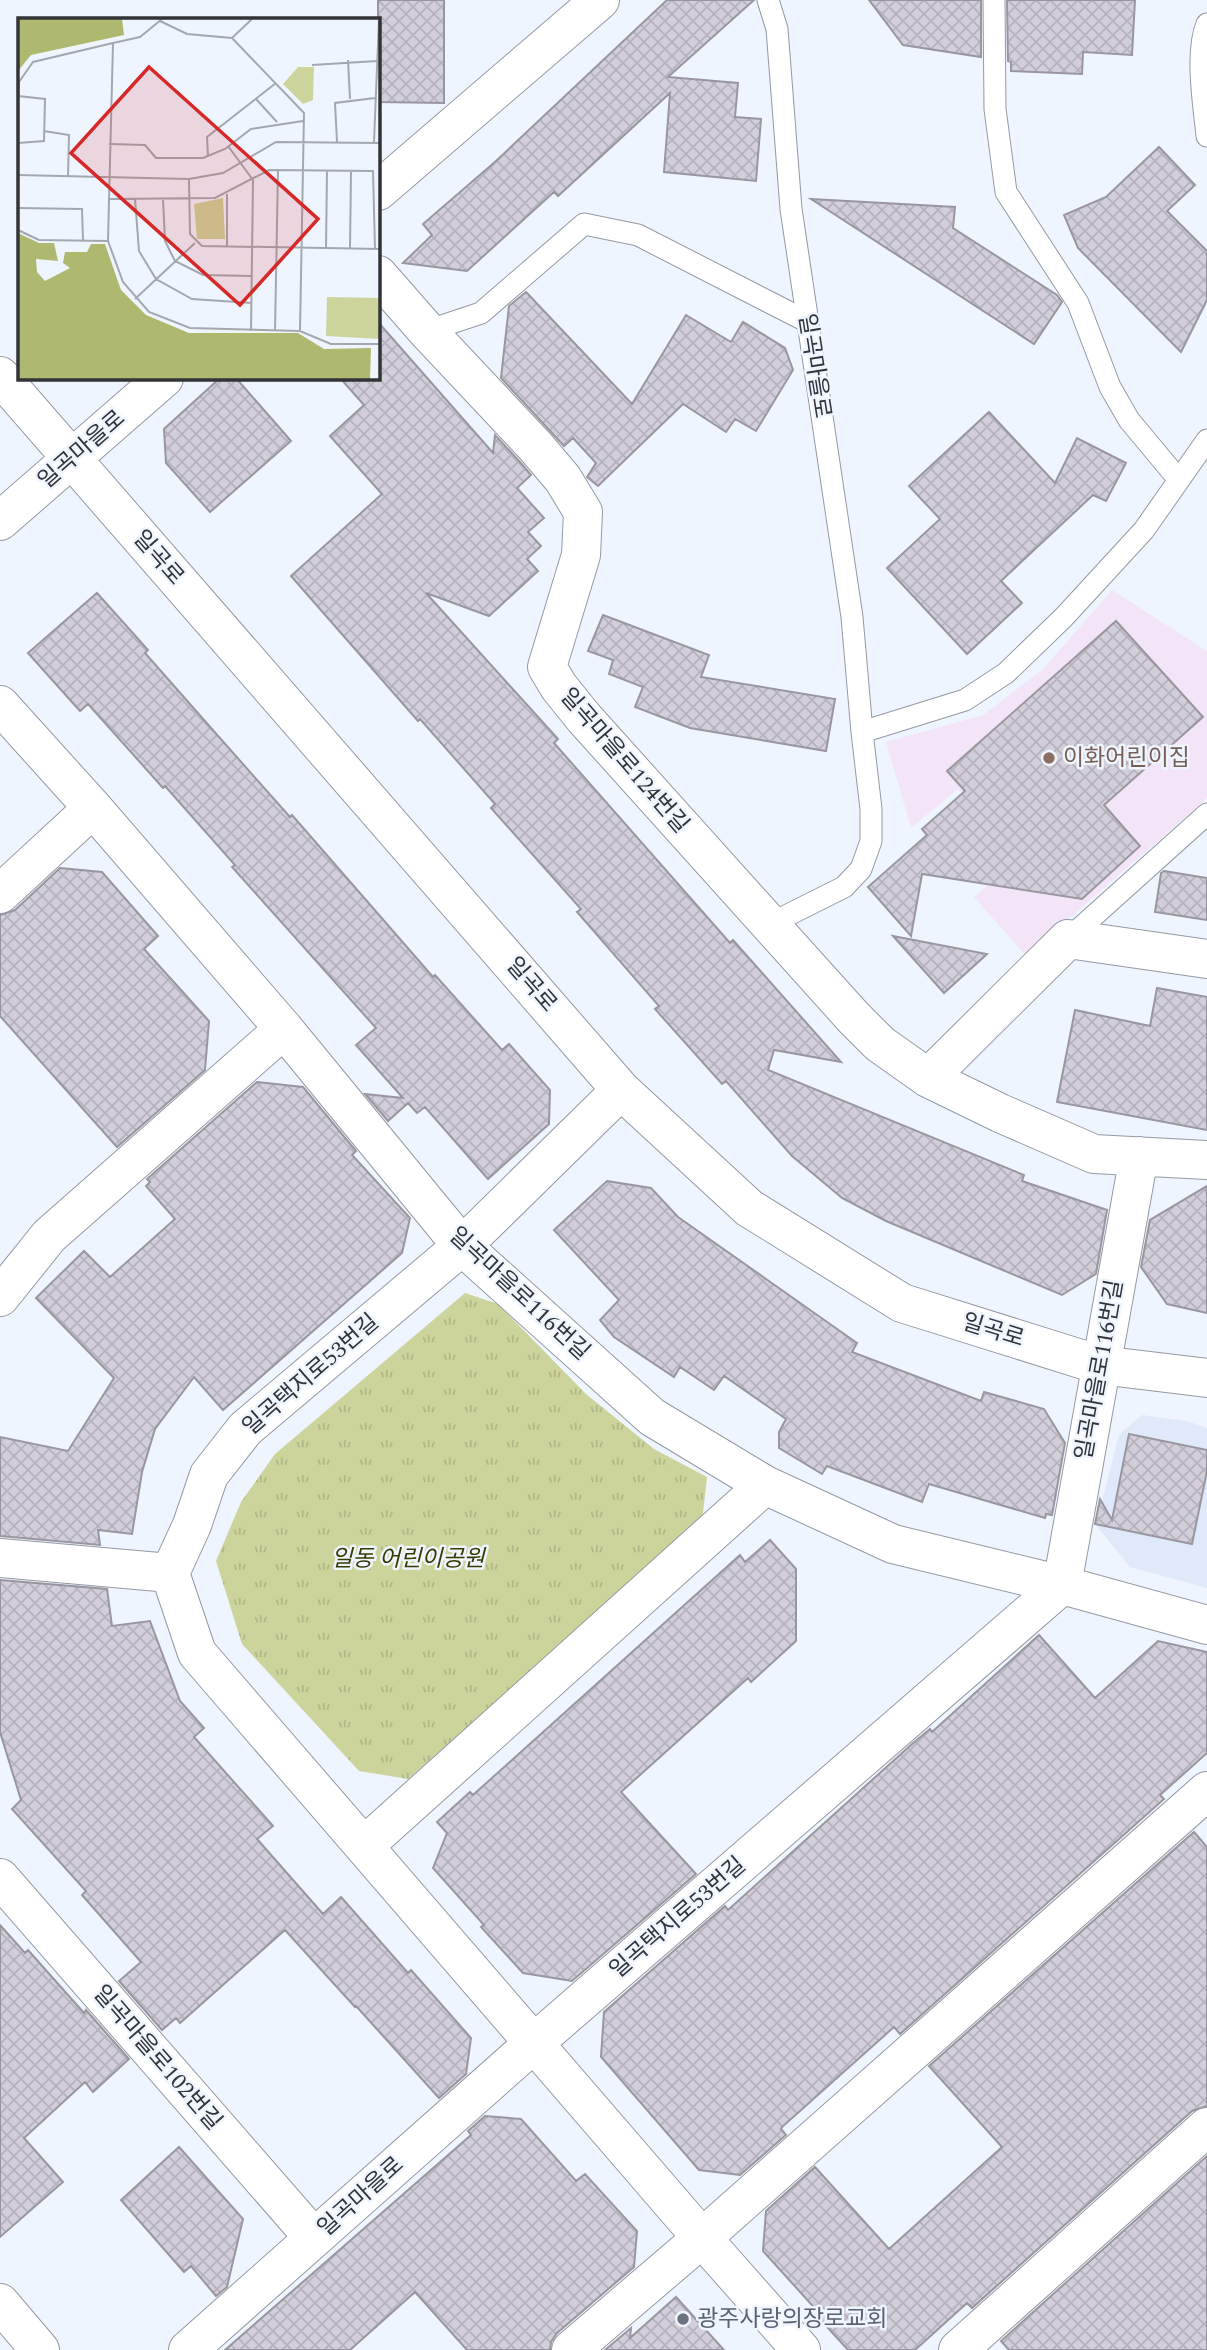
<svg xmlns="http://www.w3.org/2000/svg" width="1207" height="2350" font-family="Spectral,'Noto Sans KR',serif">
<defs>
<pattern id="grass-tufts" width="24" height="20" patternUnits="userSpaceOnUse" patternTransform="scale(1.75)"><rect width="24" height="20" fill="#ccd49b"/><path d="M3 7l-1-3M5 7V3M7 7l1-3M15 17l-1-3M17 17v-4M19 17l1-3" fill="none" stroke="#b0b786"/></pattern>
<pattern id="building-cross-hatch" width="8" height="8" patternUnits="userSpaceOnUse" patternTransform="scale(1.75)"><rect width="8" height="8" fill="#d2cfda"/><path d="M0 0l8 8M0 8l8-8" fill="none" stroke="#b5b2bc"/></pattern>
</defs>
<rect width="100%" height="100%" fill="#eff5ff"/>
<path fill="#e0e9fa" d="M1142 1415 1187 1421 1207 1428V1588L1130 1567 1096 1525 1119 1435Z"/>
<path fill="#f4e4f7" d="M1112 590 1207 651V798L1026 956 974 897 1060 822 977 811 958 789 911 828 886 742 983 715 1043 669Z"/>
<path fill="url(#grass-tufts)" d="M465 1293 498 1304 586 1394 654 1449 707 1477 702 1522 408 1779 359 1771 242 1644 216 1561 241 1502 275 1454Z"/>
<path fill="url(#building-cross-hatch)" stroke="#9996a0" stroke-width="2" d="M378 0H444V103L378 102Z
M667 0H754L668 77 738 83 735 117 761 119 756 181 664 172 670 93 558 196 554 192 467 271 403 263 432 235 423 224 496 161Z
M869 0H981V57L903 45Z
M1007 0H1135L1132 55 1083 52 1082 74 1011 71V62L1008 61Z
M1159 147 1195 185 1167 211 1207 251V300L1181 352 1078 248 1064 215 1106 197Z
M811 199 955 207 953 228 1057 295 1062 302 1034 344Z
M526 292 632 404 686 315 731 342 743 322 785 348 793 370 756 431 735 419 726 432 683 404 598 486 587 477 596 463 573 438 564 446 501 378 509 306Z
M378 322 493 453 495 435 520 462 531 475 517 488 544 518 528 532 541 546 527 559 538 571 489 616 426 593 558 739 554 743 730 943 733 940 841 1062 774 1050 768 1070 1024 1175 1022 1181 1107 1210 1096 1274 1062 1295 886 1221 842 1198 792 1156 726 1081 722 1084 655 1009 659 1006 577 912 581 909 491 808 495 804 420 719 418 721 291 576 382 494 330 436 364 405 340 378H378Z
M220 378H236L291 441 210 512 166 463 164 429Z
M989 412 1055 483 1077 438 1126 463 1106 501 1093 495 1001 581 1022 603 967 654 887 568 940 519 909 486Z
M97 593 148 650 145 653 219 737 290 817 292 815 433 977 435 975 502 1050 509 1044 550 1090 549 1124 488 1179 425 1107 417 1113 408 1103 388 1121 365 1094 403 1098 356 1045 376 1028 232 867 235 865 165 786 163 788 88 704 80 711 28 653Z
M603 615 709 655 701 677 835 699 826 751 690 728 635 707 643 687 609 674 613 660 588 651Z
M1116 621 1203 717 1104 805 1140 846 1082 899 922 874 911 936 868 887 927 835 922 829 965 791 947 771Z
M60 868 102 872 158 936 144 949 209 1021 205 1070 117 1147 0 1016V915L15 910Z
M1164 871 1207 878V920L1155 912 1161 873Z
M893 936 987 954 944 993Z
M1157 988 1207 997V1130L1057 1102 1075 1010 1150 1026Z
M257 1082 303 1087 356 1151 352 1155 410 1218 402 1253 223 1410 194 1377 155 1429 142 1472 132 1534 98 1530 100 1545 0 1536V1437L68 1451 114 1378 36 1298 84 1251 110 1277 175 1219 146 1186 150 1182 147 1179Z
M607 1181 651 1188 678 1217 857 1343 852 1352 981 1401 984 1392 1044 1409 1065 1443 1052 1515 1046 1514 1045 1518 929 1484 922 1502 827 1466 822 1474 779 1448V1432L786 1419 724 1376 714 1390 680 1367 674 1377 614 1337 600 1320 619 1300 554 1230Z
M1207 1186V1313L1167 1304 1141 1267 1150 1220Z
M1129 1434 1207 1450V1471L1192 1544 1095 1524 1100 1499 1112 1520Z
M770 1540 796 1569V1641L751 1682 748 1678 621 1792 696 1874 572 1981 523 1973 481 1927 484 1925 433 1868 447 1833 437 1822 470 1792 473 1795 740 1555 745 1562Z
M0 1580 107 1589 112 1626 150 1621 180 1701 204 1728 194 1737 273 1826 257 1839 323 1914 341 1897 408 1973 411 1970 471 2038 466 2074 439 2098 356 2006 355 2007 285 1930 180 2023 176 2018 162 2030 119 1981 141 1962 82 1895 86 1891 12 1809 21 1800 0 1732Z
M1039 1635 1095 1698 1158 1641 1207 1652V1753L1160 1795 1164 1799 900 2034 894 2027 782 2127 781 2129 786 2135 740 2175 699 2170 601 2057 604 2012 725 1906 728 1910 912 1744 930 1729 932 1732Z
M1194 1832 1207 1847V2106L1192 2111 972 2308 967 2303 915 2350H848L817 2316 820 2314 763 2251 766 2211 815 2167 889 2249 1002 2147 929 2066Z
M0 1925 25 1953 28 1950 84 2013 86 2010 129 2059 93 2092 85 2082 24 2138 63 2182 0 2237Z
M485 2116 521 2119 576 2181 585 2174 637 2231 634 2267 557 2333 551 2342 550 2350H467L415 2292 350 2350H225L471 2135 468 2131Z
M179 2147 243 2219 227 2287 216 2296 191 2266 184 2272 121 2200Z
M1207 2156V2350H1009L1001 2341Z
M676 2297 724 2350H605L631 2328 630 2338Z"/>
<g fill="none" stroke-linecap="round" stroke-linejoin="round">
<g stroke="#9499a2" stroke-width="23">
<path id="service" d="M994 0 995 109 1006 192 1078 303 1110 387 1129 420 1179 480
M1207 24C1195 52 1204 106 1207 136
M427 331 481 313 584 224 638 235 808 322
M862 732 965 700 1006 673 1064 617 1144 530 1207 440
M768 925 844 887 861 869 871 841V809L862 732 852 617 791 209 777 29 768 0
M1068 939 1207 814"/>
</g>
<g stroke="#9499a2" stroke-width="40">
<path id="minor" d="M378 191 600 0
M378 275 427 331 536 447 563 479 583 512 581 555 547 667 559 687 584 718 853 1017 880 1044 928 1078 1000 1113 1094 1154 1207 1160
M0 376 621 1090 749 1208 902 1303 1100 1365 1207 1378
M0 521 164 378
M0 705 93 808 284 1029 462 1246 652 1417 765 1485 893 1544 1062 1585 1207 1625
M0 894 93 808
M928 1078 1068 939 1207 959
M621 1090 462 1246 245 1429 209 1475 192 1525 170 1573 197 1653 702 2238 801 2350
M0 1297 49 1236 284 1029
M0 1558 170 1573
M364 1846 765 1485
M0 1878 314 2238
M0 2303 40 2350
M188 2350 534 2043 1062 1585 1139 1156
M571 2350 702 2238 1207 1791
M958 2350 1207 2127"/>
</g>
<use href="#service" stroke="#fff" stroke-width="21"/>
<use href="#minor" stroke="#fff" stroke-width="38"/>
</g>
<circle fill="#8d6e63" stroke="#eff5ff" stroke-width="2.5" cx="1049" cy="758" r="7"/>
<circle fill="#6b7280" stroke="#eff5ff" stroke-width="2.5" cx="683" cy="2319" r="7"/>
<g text-anchor="middle" dominant-baseline="central" stroke-width="5" stroke-linejoin="round" paint-order="stroke">
<g font-size="23" fill="#323438" stroke="#eff5ff">
<text transform="translate(814 366) rotate(81)">일곡마을로</text>
<text transform="translate(82 450) rotate(-41)">일곡마을로</text>
<text transform="translate(158 558) rotate(49)">일곡로</text>
<text transform="translate(624 761) rotate(49)">일곡마을로124번길</text>
<text transform="translate(531 985) rotate(49)">일곡로</text>
<text transform="translate(519 1294) rotate(43)">일곡마을로116번길</text>
<text transform="translate(993 1331) rotate(17)">일곡로</text>
<text transform="translate(1100 1370) rotate(-80)">일곡마을로116번길</text>
<text transform="translate(311 1375) rotate(-41)">일곡택지로53번길</text>
<text transform="translate(678 1918) rotate(-41)">일곡택지로53번길</text>
<text transform="translate(157 2058) rotate(49)">일곡마을로102번길</text>
<text transform="translate(361 2197) rotate(-42)">일곡마을로</text>
</g>
<g font-size="23" fill="#785e54" stroke="#eff5ff" text-anchor="start">
<text x="1063" y="758">이화어린이집</text>
</g>
<g font-size="23" font-style="italic" fill="#363b00" stroke="#eff5ff">
<text x="408" y="1559">일동 어린이공원</text>
</g>
<g font-size="23" fill="#5b616d" stroke="#eff5ff" text-anchor="start">
<text x="697" y="2319">광주사랑의장로교회</text>
</g>
</g>
<g transform="translate(18 18)">
<rect width="362" height="362" fill="#eff5ff"/>
<path d="M280 49H296L295 82 285 86 265 66ZM205 180 207 221H179L176 186Z" fill="#ccd49b"/>
<path d="M0 1H104L106 17 13 37 0 53ZM0 215 21 225H36L40 243 18 241 19 254 27 263 52 250 45 245 47 234H69L73 226H87L103 272 128 297 171 315H280L306 331 353 330 352 362H0Z" fill="#aeb86f"/>
<path d="M309 279 362 280V321L308 318Z" fill="#ccd49b"/>
<path fill="none" stroke="#a3a8af" stroke-width="2" d="M144 1 122 19 95 25 90 223 105 264 131 294 172 310 282 313 313 326H363M142 3 169 16 214 20 286 95 282 313M214 20 234 1M330 42 332 81M294 47 359 43M0 81 1 64 15 44 95 25M238 81 259 104M26 113 51 117 50 159M319 124 317 85 357 80M356 124 361 1M0 125 26 123 27 81 0 78M91 126 127 127 138 140H185L207 131 233 111 285 103M210 128 235 162 233 313M190 138 189 119 258 65M0 157 171 161 205 155 258 124 363 125M171 161 172 216 184 228 363 231M209 176V229M90 181 197 180 251 152 355 153 357 231M117 181 121 233 138 261 174 281 234 285M145 182 147 223 157 243 185 257 234 258M0 190 64 191 65 222M0 212 21 222 90 223M308 230 309 152M332 230 333 153M117 281 177 225M257 313 260 152"/>
<path fill="#d62828" fill-opacity="0.15" stroke="#d62828" stroke-width="3.5" d="M131 49 300 201 222 287 53 135Z"/>
<rect width="362" height="362" fill="none" stroke="#323438" stroke-width="3.5"/>
</g>
</svg>
